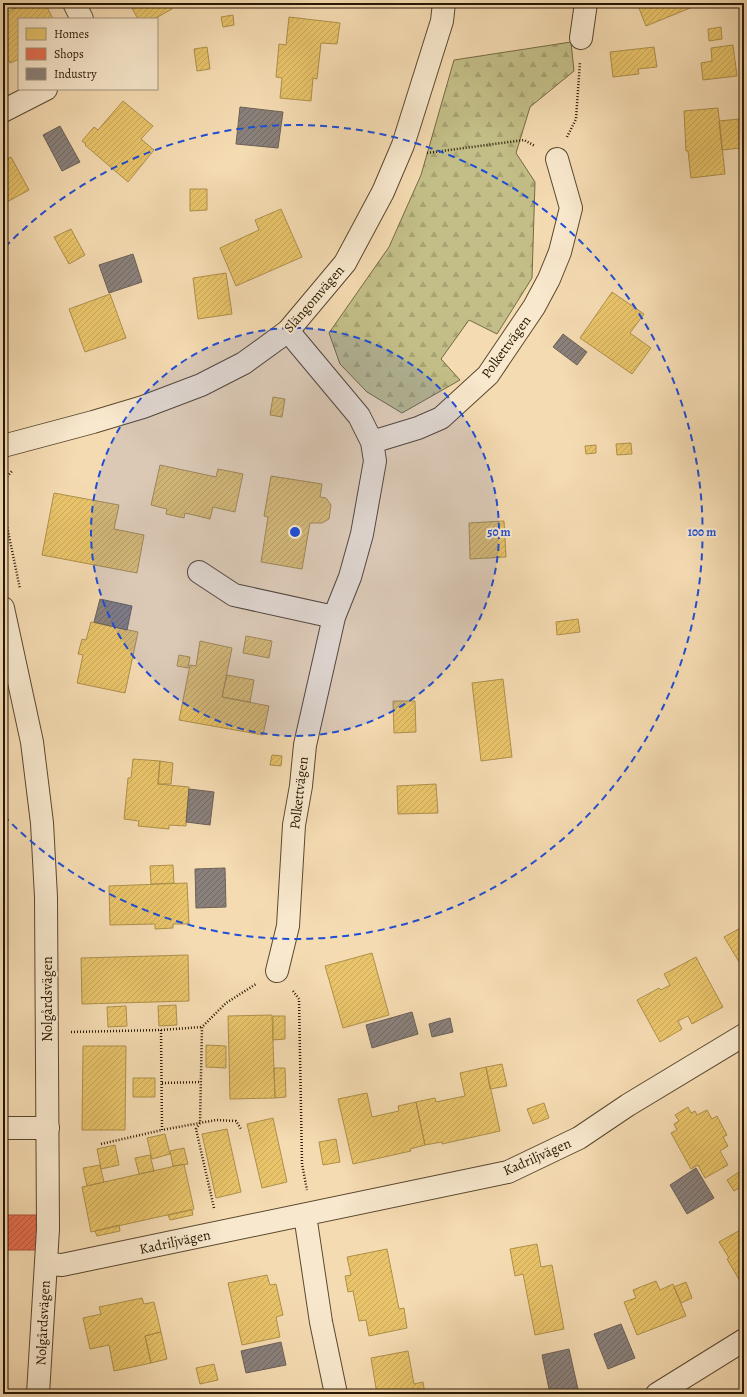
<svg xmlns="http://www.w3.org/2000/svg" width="747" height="1397" font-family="Alegreya,serif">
<defs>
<pattern id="forest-firs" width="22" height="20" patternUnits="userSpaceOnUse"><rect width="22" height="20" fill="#c3be87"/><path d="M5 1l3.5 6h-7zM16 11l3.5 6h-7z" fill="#a7a373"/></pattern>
<pattern id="homes-hatch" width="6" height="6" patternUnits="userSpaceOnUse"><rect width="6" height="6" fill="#e9c46a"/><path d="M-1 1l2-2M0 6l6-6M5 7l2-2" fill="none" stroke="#c8a85a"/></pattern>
<pattern id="shops-hatch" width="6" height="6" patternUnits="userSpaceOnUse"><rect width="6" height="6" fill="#e76f51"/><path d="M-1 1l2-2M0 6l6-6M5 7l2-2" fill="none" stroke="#bb5a41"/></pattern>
<pattern id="industry-hatch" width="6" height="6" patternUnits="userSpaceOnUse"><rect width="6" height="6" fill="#8a817c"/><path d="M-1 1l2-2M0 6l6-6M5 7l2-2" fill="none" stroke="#716963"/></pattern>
</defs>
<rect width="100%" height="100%" fill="#f5dbb2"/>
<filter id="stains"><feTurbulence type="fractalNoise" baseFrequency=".005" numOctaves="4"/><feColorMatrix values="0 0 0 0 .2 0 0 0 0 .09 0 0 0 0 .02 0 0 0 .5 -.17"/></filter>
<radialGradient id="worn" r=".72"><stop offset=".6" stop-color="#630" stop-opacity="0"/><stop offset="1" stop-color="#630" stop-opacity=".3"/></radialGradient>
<path fill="url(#forest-firs)" stroke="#746a44" d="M571 42 574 71 530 107 516 153 535 182 532 278 497 334 469 320 441 359 460 380 402 413 367 392 340 364 329 333 389 247 421 175 454 60Z"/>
<path fill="url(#homes-hatch)" stroke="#ae904b" d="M25 3H45L53 19H19V59L10 63 7 57 3 59V14Z
M129 3H169L172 9 154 19H138Z
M637 3H694L695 6 646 26Z
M233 15 234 25 223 27 221 17Z
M289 17 340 23 337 44 321 43 317 79 313 78 311 101 280 98 282 78 276 77 279 44 286 45Z
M721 27 722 39 709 41 708 29Z
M733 45 737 76 703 80 701 63 712 61 711 48Z
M207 47 210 69 197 71 194 49Z
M654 47 657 67 638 69 639 74 613 77 610 52Z
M123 101 153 126 141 139 154 150 128 182 85 145 86 144 82 141 94 127 98 130Z
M718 108 725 174 691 178 688 151H686L684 111Z
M739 119 740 129H743L744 143 740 148 722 150 719 121Z
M11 157 29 190 3 204V161Z
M190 189H207V210L190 211Z
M281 209 302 257 236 286 220 248 259 230 255 220Z
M71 229 85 255 69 264 54 237Z
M226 273 232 314 198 319 193 278Z
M612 292 644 314 630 333 651 348 632 374 580 338Z
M110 294 126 338 85 352 69 309Z
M273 397 285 399 282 417 270 415Z
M631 443 632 454 617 455 616 444Z
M596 445V453L586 454 585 446Z
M160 465 216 477 218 469 243 474 235 512 213 507 210 519 185 513 184 518 166 514 167 509 151 505Z
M271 476 322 484 320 497 326 498 331 505 329 519 322 523H310L302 569 261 562 268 517 264 516Z
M54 493 119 505 114 529 144 535 137 573 42 555Z
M504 521 506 557 470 559 469 523Z
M578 619 580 632 557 635 556 622Z
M91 622 138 632 125 693 77 683 83 655 78 654 82 639 86 640Z
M246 636 272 641 269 658 243 653Z
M200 641 232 648 222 697 269 706 263 735 179 720 190 665 196 666Z
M179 655 190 657 188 668 177 666Z
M227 675 254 680 250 702 222 697Z
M503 679 512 757 481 761 472 683Z
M393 701H415L416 732 394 733Z
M272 755 282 756 281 766 270 765Z
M133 759 160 761 158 784 189 787 186 826 169 825V829L138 826 139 821 124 819 128 778H131Z
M160 761 173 763 171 784H158Z
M436 784 438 813 398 814 397 786Z
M173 865 174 883 151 884 150 866Z
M187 883 189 924H173V928L155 929V924L110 925 109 886Z
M744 926V970L724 937Z
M372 953 389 1015 343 1028 325 966Z
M188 955 189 1001 82 1004 81 958Z
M696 957 723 1007 692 1024 688 1016 678 1021 682 1029 660 1042 637 1000 659 988 661 990 670 985 664 974Z
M176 1005 177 1025 159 1026 158 1006Z
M126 1006 127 1026 108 1027 107 1007Z
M272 1015 275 1098 230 1099 228 1016Z
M273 1016H285V1039L273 1040Z
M206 1045 226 1046V1068L206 1067Z
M83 1046H126L125 1130H82Z
M502 1064 507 1086 490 1089 486 1067Z
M486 1067 500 1131 442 1144V1142L425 1145 416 1102 435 1098 436 1102 465 1096 460 1073Z
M274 1068H285L286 1097 275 1098Z
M133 1078H155V1097H133Z
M367 1093 372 1117 399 1111 398 1106 416 1102 425 1145 410 1149 411 1151 353 1164 338 1099Z
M544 1103 549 1118 533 1124 527 1109Z
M688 1107 691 1113 695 1111 697 1115 707 1110 712 1119 717 1116 727 1135 723 1137 728 1146 720 1151 728 1165 705 1178 698 1165 691 1169 671 1133 677 1130 674 1124 679 1121 675 1115Z
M273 1118 287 1182 262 1188 247 1124Z
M227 1129 241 1192 216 1198 202 1134Z
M165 1134 170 1154 152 1159 147 1138Z
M336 1139 340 1162 323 1165 319 1142Z
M115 1145 119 1165 101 1169 97 1149Z
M184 1148 188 1164 173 1166 170 1151Z
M150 1155 154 1171 139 1174 135 1158Z
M184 1164 194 1209 91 1232 82 1187Z
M100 1165 104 1182 87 1186 83 1168Z
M739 1172 744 1181V1185L734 1191 727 1180Z
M192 1210 193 1215 170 1220 168 1215Z
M119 1225 120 1231 97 1236 95 1231Z
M744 1228V1288L727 1259 729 1258 719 1242Z
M537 1244 541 1267 552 1265 564 1329 535 1335 523 1274 515 1276 510 1249Z
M387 1249 399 1309 404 1308 407 1328 369 1336 366 1320 359 1321 353 1291 348 1292 345 1276 351 1275 347 1257Z
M267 1275 270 1285 276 1284 283 1315 276 1317 280 1337 242 1345 228 1283Z
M656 1281 660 1290 673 1284 686 1316 637 1335 624 1302 636 1298 633 1290Z
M686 1282 692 1298 681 1303 674 1287Z
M142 1298 144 1304 154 1302 161 1332 145 1336 151 1363 114 1371 109 1345 90 1349 83 1318 101 1314 99 1307Z
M161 1332 167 1359 151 1363 145 1336Z
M408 1351 414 1384 423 1382 425 1394H377L371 1358Z
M214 1364 218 1380 200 1384 196 1368Z"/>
<path fill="url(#shops-hatch)" stroke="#ad5539" d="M3 1215H36L37 1250H3Z"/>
<path fill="url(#industry-hatch)" stroke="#6c6157" d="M240 107 283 112 278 148 236 144Z
M60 126 80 162 62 171 43 135Z
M133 254 142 282 109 293 99 265Z
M563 334 587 352 577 365 553 347Z
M100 599 132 606 127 630 94 622Z
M189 789 214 792 210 825 186 822Z
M225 868 226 907 196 908 195 869Z
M412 1012 418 1034 372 1048 366 1025Z
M450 1018 453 1032 432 1037 429 1024Z
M696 1168 714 1198 687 1214 670 1185Z
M621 1324 635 1358 608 1369 594 1334Z
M281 1342 286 1365 246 1373 241 1351Z
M569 1349 578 1389 550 1394 542 1355Z"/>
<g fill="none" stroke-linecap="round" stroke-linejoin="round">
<g stroke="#5a482e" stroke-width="24">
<path id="minor" d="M74 3 82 19
M581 38 586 3
M3 111 46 89
M372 442 418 428 441 418 488 375 534 307 549 279 560 252 571 208 557 159
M199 572 234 595 334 617
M277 971 288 926 294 825 301 786 305 745 334 617 350 577 362 534 375 461 372 442 359 416 288 331
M3 1128H48
M305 1215 321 1322 336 1394
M46 1264 62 1265 508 1172 579 1138 628 1105 744 1035
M657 1394 744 1340"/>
</g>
<g stroke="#5a482e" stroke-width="24">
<path id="tertiary" d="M3 446 93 422 143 407 201 385 244 363 288 331 345 263 383 192 403 145 442 21 444 3
M3 608 32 742 42 823 46 897 48 1229 38 1394"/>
</g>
<path stroke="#261702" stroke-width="2.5" stroke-dasharray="1 2" stroke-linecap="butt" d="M567 137 576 119 580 62
M427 153 524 140 535 146
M3 481 12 471
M3 507 20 589
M293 991 299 999 302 1164 307 1190
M161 1030 162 1130 216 1120 236 1121 241 1129
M71 1032 161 1030 202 1027
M162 1083 201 1082
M101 1144 162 1130
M214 1208 196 1129 200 1123 202 1027 226 1003 256 984"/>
<use href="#minor" stroke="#f8e8cd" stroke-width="22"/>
<use href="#tertiary" stroke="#f8e8cd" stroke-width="22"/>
</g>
<circle cx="295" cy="532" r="204" fill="#1d4ed8" fill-opacity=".12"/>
<g fill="none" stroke="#1d4ed8" stroke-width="2" stroke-dasharray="7 5">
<circle cx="295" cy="532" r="204"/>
<path d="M5 247A407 407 0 1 1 5 817"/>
</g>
<g text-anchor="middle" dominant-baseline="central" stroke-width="4" stroke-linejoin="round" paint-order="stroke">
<g font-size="14" fill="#261702" stroke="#f8e8cd">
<text transform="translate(314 299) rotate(-49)">Slängomvägen</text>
<text transform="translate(506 347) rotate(-54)">Polkettvägen</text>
<text transform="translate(299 793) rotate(-83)">Polkettvägen</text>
<text transform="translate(47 999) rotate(-90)">Nolgårdsvägen</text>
<text transform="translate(537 1157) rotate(-24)">Kadriljvägen</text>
<text transform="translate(175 1242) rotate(-12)">Kadriljvägen</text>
<text transform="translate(43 1323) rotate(-87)">Nolgårdsvägen</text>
</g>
</g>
<circle cx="295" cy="532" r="6" fill="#1d4ed8" stroke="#f8e8cd" stroke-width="2"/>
<g font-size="12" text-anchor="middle" font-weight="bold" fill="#1d4ed8" stroke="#f8e8cd" stroke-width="4" stroke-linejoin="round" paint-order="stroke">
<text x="499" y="536">50 m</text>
<text x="702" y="536">100 m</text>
</g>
<rect width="747" height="1397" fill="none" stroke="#f5dbb2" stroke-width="16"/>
<rect x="4" y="4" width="739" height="1389" fill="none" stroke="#261702" stroke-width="2"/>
<rect x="8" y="8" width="731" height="1381" fill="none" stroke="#261702"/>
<rect x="18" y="18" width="140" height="72" fill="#f8e8cd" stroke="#a4947c"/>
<rect x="26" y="28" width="20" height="12" fill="#e9c46a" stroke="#a4947c"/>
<text x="54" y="38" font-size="12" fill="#261702">Homes</text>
<rect x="26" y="48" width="20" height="12" fill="#e76f51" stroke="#a4947c"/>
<text x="54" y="58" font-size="12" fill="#261702">Shops</text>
<rect x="26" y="68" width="20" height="12" fill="#8a817c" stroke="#a4947c"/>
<text x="54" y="78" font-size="12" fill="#261702">Industry</text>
<rect width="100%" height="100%" filter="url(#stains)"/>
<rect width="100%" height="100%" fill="url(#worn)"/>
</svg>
